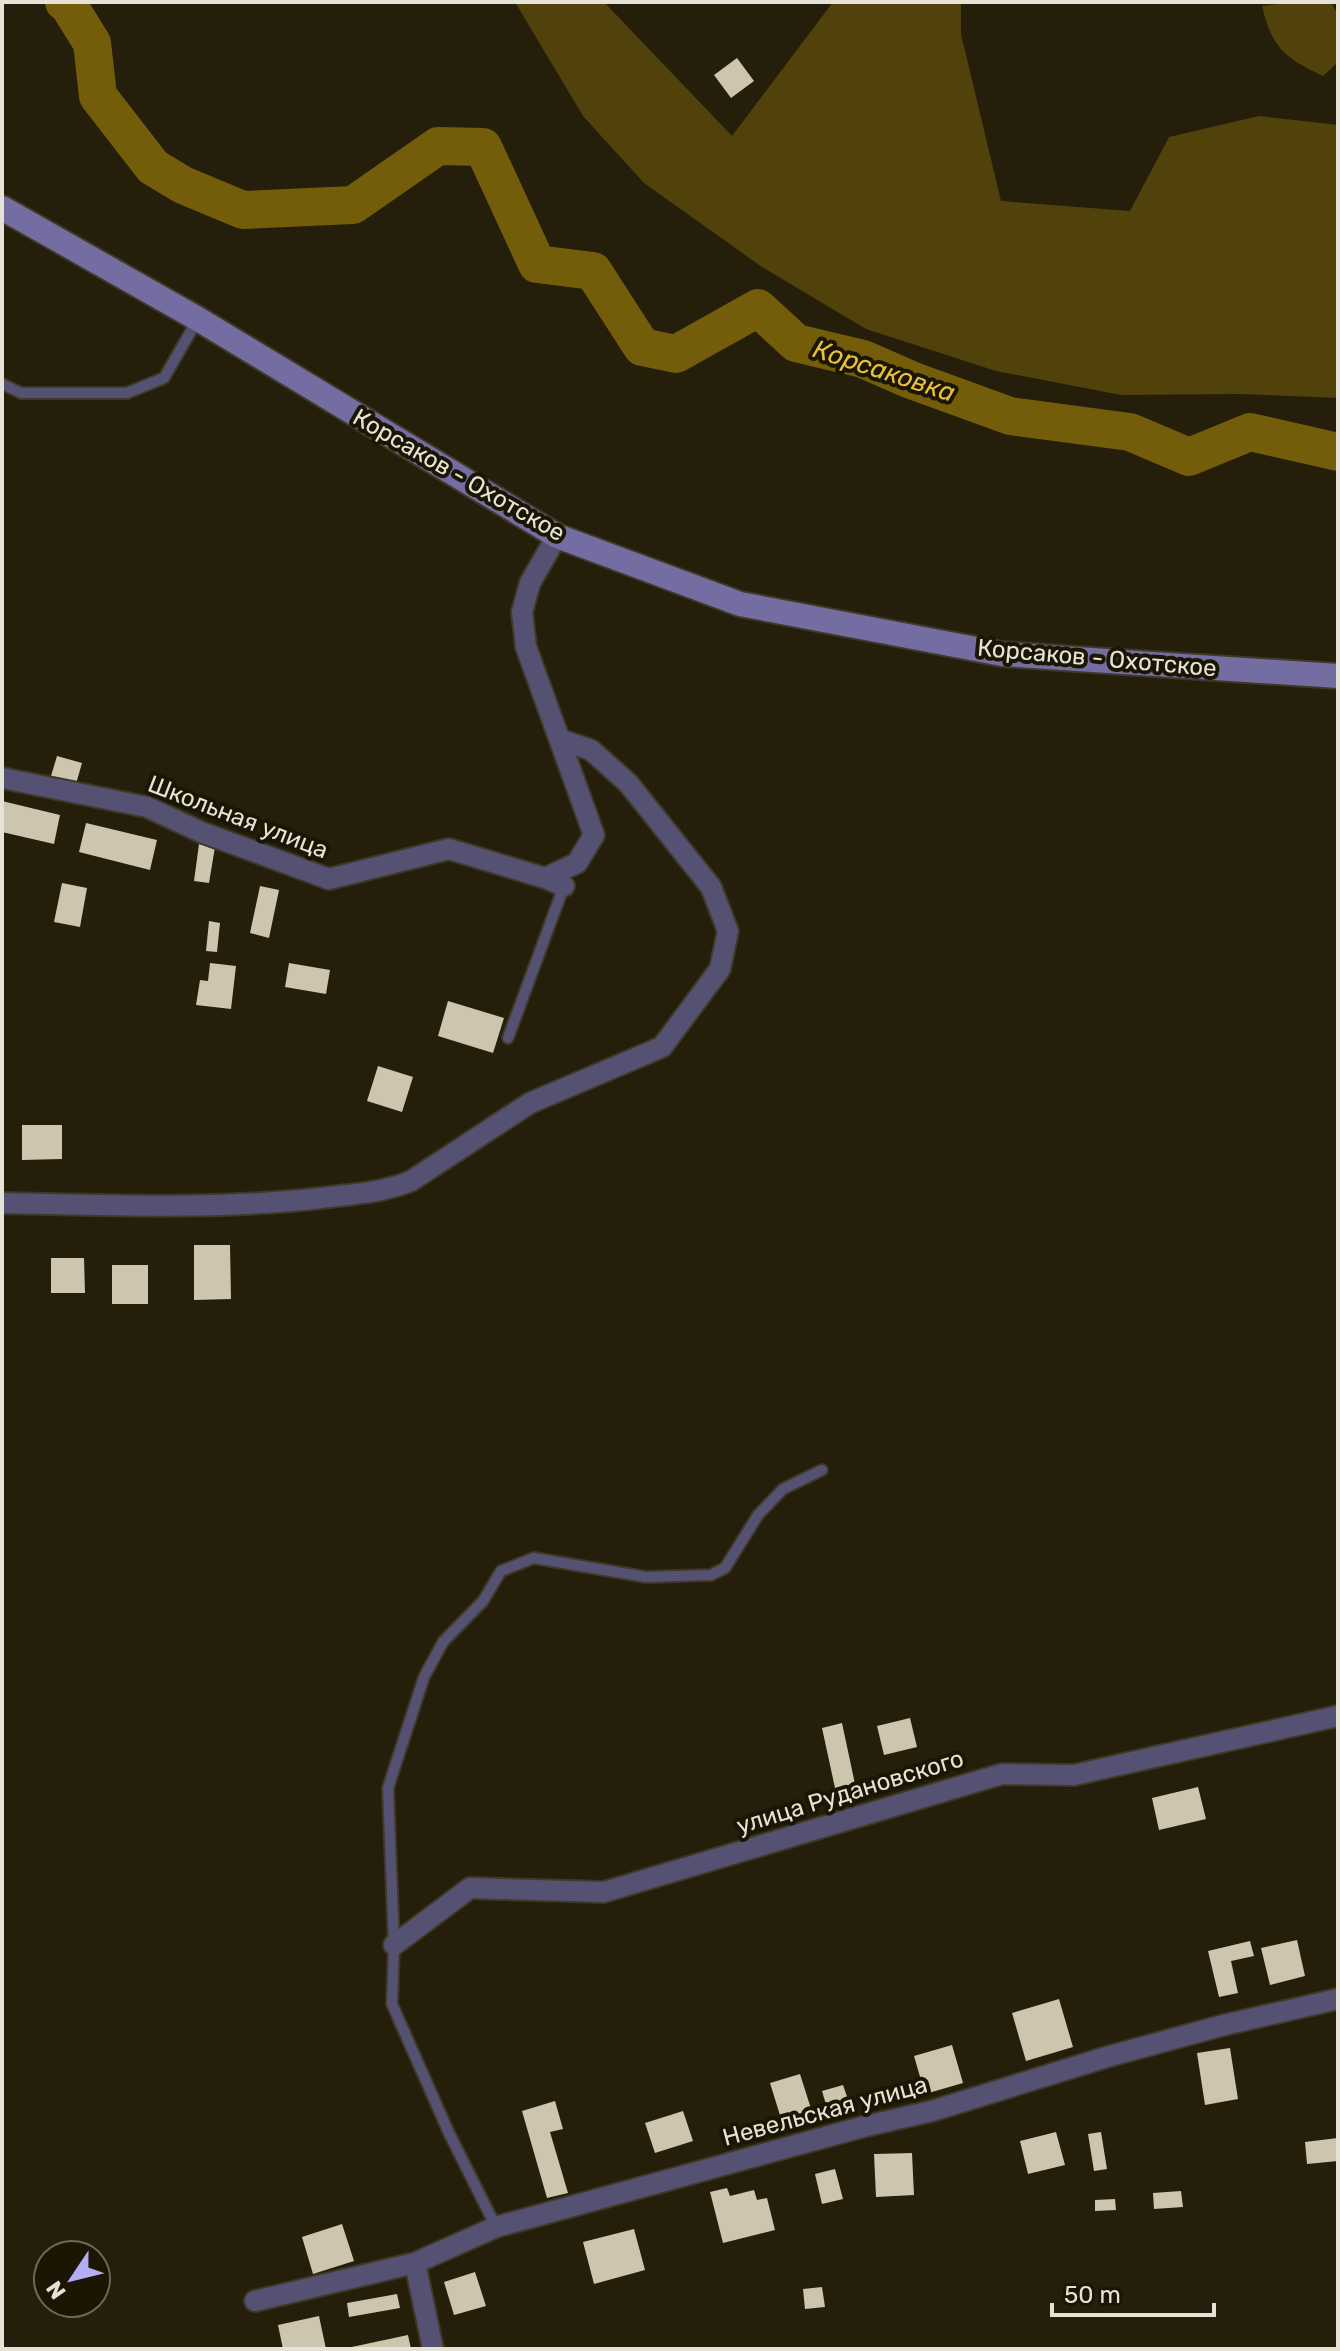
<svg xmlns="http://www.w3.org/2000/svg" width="1340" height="2351" font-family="Rubik,sans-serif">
<rect width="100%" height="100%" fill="#241e0b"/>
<path fill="#51420c" d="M515 2H604L732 136 833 2H961V34L1001 201 1130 211 1169 137 1259 116 1338 125V398L1239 394 1121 395 996 371 866 329 762 267 644 183 583 116Z
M1293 2H1331L1338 15V62L1323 76C1285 58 1272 48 1262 6Z"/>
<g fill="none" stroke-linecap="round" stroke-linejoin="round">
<path stroke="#735d0b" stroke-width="38" d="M64 2 69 6 92 43 98 96 153 167 183 185 243 210 353 205 438 146 483 147 537 264 593 271 642 347 676 354 758 308 796 343 863 359 911 380 1010 416 1130 432 1189 457 1250 432 1338 452"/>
</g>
<path fill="#cdc5ad" d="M737 58 754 81 731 98 714 75Z
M57 756 82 763 76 784 51 776Z
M2 801 60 815 54 844 2 832Z
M86 823 157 840 150 870 79 852Z
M199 844 215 847 209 883 194 881Z
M62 883 87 888 80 927 54 922Z
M260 886 279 890 269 938 250 933Z
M209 921 220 923 217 952 206 951Z
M210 963 236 966 231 1009 196 1005 200 980 208 981Z
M289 963 330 970 326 994 285 987Z
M448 1001 504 1018 493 1053 438 1036Z
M378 1066 413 1077 402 1112 367 1101Z
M22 1125H62V1159L22 1160Z
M194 1245H230L231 1299 194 1300Z
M51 1258H84L85 1293H51Z
M112 1265H148V1304H112Z
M910 1718 917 1747 884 1755 877 1726Z
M842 1723 855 1784 835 1788 822 1728Z
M1198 1787 1206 1819 1159 1830 1152 1798Z
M1297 1940 1305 1976 1270 1985 1261 1948Z
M1250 1941 1254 1956 1231 1961 1238 1993 1219 1997 1208 1951Z
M1059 1999 1073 2047 1026 2061 1012 2013Z
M952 2045 963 2083 925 2094 914 2056Z
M1230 2048 1238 2099 1205 2105 1197 2053Z
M800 2074 813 2115 783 2125 770 2083Z
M843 2085 851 2108 829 2115 822 2091Z
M555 2101 563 2129 550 2132 568 2193 547 2198 522 2111Z
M683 2111 693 2141 655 2153 645 2123Z
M1056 2132 1065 2165 1028 2174 1020 2141Z
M1101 2132 1107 2169 1094 2171 1088 2134Z
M1338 2138V2161L1307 2164 1305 2142Z
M912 2153 914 2195 876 2197 874 2154Z
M835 2169 843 2199 822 2204 815 2174Z
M727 2188 730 2196 754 2190 757 2200 767 2198 775 2230 723 2243 710 2192Z
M1181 2191 1183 2207 1154 2209 1153 2193Z
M1115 2199 1116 2210 1095 2211V2200Z
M342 2224 354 2261 313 2274 302 2237Z
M634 2229 645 2270 594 2284 583 2242Z
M475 2272 486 2306 454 2315 444 2282Z
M822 2287 825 2307 805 2309 803 2289Z
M397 2294 400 2308 349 2317 347 2303Z
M319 2316 326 2349H283L278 2325Z
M408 2335 411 2349H348L347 2348Z"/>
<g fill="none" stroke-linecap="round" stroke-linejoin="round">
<g stroke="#3f3927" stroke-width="14">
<path id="lane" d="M2 384 21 393H127L164 378 198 319
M508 1038 564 886
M496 2227 449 2133 392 2004 394 1945 388 1788 424 1677 443 1642 483 1601 501 1571 534 1558 646 1577 711 1575 725 1568 758 1515 783 1489 822 1470"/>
</g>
<g stroke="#3f3927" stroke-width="24">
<path id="street" d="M557 536 530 583 522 612 526 647 594 835 577 863 545 878 564 886
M2 778 147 807 201 832 329 879 449 849 545 878
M2 1203C109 1205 215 1210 321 1198 352 1194 382 1193 411 1181L530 1103 662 1047 720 969 728 931 711 887 628 783 591 750 562 740
M394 1945 470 1888 604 1892 1002 1774 1074 1775 1338 1716
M255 2301 415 2263
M433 2349 415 2263 496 2227 866 2126 932 2111 1110 2056 1224 2025 1338 1999"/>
</g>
<g stroke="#3f3927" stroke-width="28">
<path id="secondary" d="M2 208 198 319 557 536 740 604 1002 654 1338 676"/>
</g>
<use href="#lane" stroke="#555172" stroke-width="10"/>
<use href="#street" stroke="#555172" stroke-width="20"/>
<use href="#secondary" stroke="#736da2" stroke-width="24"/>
</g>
<g text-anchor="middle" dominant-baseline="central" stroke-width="8" stroke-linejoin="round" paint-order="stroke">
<g font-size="24" fill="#e6e2d6" stroke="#1b1503">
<text transform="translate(459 475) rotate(30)">Корсаков - Охотское</text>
<text transform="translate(1097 658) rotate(5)">Корсаков - Охотское</text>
<text transform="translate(238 817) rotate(21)">Школьная улица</text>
<text transform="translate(850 1792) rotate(-17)">улица Рудановского</text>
<text transform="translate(825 2111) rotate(-15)">Невельская улица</text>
</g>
<g font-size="26" font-style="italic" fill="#e6c03b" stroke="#1b1503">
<text transform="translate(884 371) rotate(18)">Корсаковка</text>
</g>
</g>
<rect width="1340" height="2351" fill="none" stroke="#e6e2d6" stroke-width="8"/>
<g transform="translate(72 2279) rotate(235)"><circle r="38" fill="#1b1503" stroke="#6c6757" stroke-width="2"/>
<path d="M0-6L14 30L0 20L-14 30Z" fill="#b5acf8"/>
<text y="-12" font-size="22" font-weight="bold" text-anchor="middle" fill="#e6e2d6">N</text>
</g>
<path d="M1052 2303v12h162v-12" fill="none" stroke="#e6e2d6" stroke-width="4"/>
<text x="1064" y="2303" font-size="24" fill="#e6e2d6" stroke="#1b1503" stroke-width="6" paint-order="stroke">50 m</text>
</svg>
